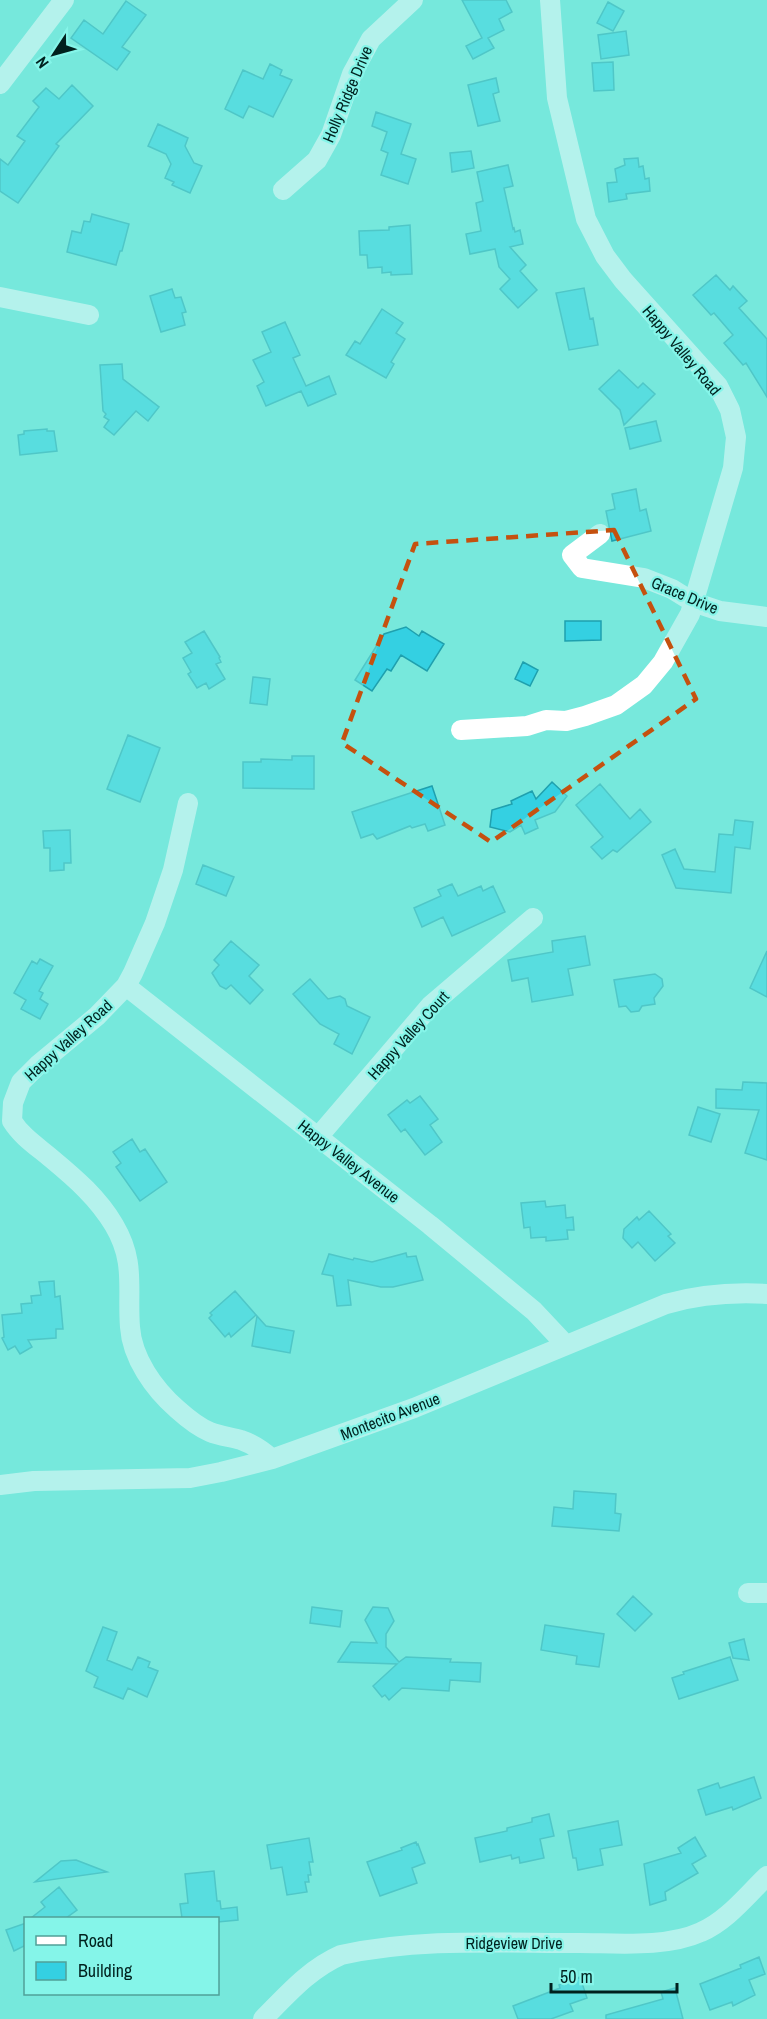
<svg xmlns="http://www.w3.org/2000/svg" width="767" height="2019" font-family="'Archivo Narrow',sans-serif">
<rect width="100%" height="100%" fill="#77e8dc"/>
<path fill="#34d0e2" stroke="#1fa0ae" stroke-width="1.5" d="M462 0H506L512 12 499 19 504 30 488 38 494 48 473 59 466 46 482 38Z
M126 1 146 15 122 47 130 52 117 70 71 38 84 20 103 34Z
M608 2 624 11 613 31 597 23Z
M626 31 629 55 601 59 598 35Z
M613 62 614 90 594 91 592 63Z
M270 64 282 70 280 75 292 80 273 117 249 106 243 118 225 109 243 70 263 79Z
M496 78 499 92 493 94 500 121 478 126 468 85Z
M72 85 93 106 56 144 59 146 18 203 0 191V159L8 165 25 141 17 136 39 107 33 101 46 88 59 99Z
M376 112 411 124 401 154 416 159 408 184 381 175 388 153 381 150 387 132 372 126Z
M158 124 188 138 185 146 194 163 202 166 190 193 172 185 174 182 165 178 171 164 166 154 148 146Z
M471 151 474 168 452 172 450 153Z
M638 158 639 167 643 166 645 179 649 178 650 191 626 194 627 199 609 202 607 183 617 182 615 169 625 165 624 159Z
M508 165 513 186 504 188 513 229 514 228 515 232 520 230 523 244 510 247 526 265 520 271 537 290 518 308 500 289 510 279 499 267 495 249 470 254 466 234 481 231 476 203 483 201 477 172Z
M92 214 129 224 122 251H120L116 265 67 252 72 231 81 233 84 221 90 222Z
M410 225 412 274 391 275V272L382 273V267L368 268 367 255H360L359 231 389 230V227Z
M716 275 730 290 733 286 747 301 739 308 767 339V397L746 363 743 365 724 343 733 335 714 313 711 315 693 295Z
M584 288 590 319 593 318 598 345 569 350 556 293Z
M172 289 175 298 181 297 186 312 182 313 185 325 161 332 150 296Z
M382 309 403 323 396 333 405 339 391 362 394 364 386 378 346 355 355 341 360 344Z
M285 322 300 355 293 358 306 386 329 376 336 394 308 406 301 391 266 406 257 386 264 382 253 360 271 352 262 332Z
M122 364 123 379 159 407 148 421 136 411 114 435 104 427 109 420 104 417 106 414 103 411 100 365Z
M619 370 638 388 643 383 655 394 624 425 620 410 599 389Z
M656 421 661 441 630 449 625 428Z
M47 429V431H54L57 451 20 455 18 435 24 434V431Z
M636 489 640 511 646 509 651 531 612 541 606 511 615 509 612 494Z
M565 621H601V640L565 641Z
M406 627 419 636 422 631 444 644 427 671 401 655 391 671 387 669 372 691 355 680 384 634Z
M204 631 220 657 219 658 221 662 216 664 225 679 209 689 206 683 197 688 188 674 191 672 183 658 192 653 185 642Z
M523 662 538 670 530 686 515 679Z
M253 677 270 679 267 705 250 703Z
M128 735 160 748 140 802 107 789Z
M292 756H314V789L243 788V762H261V759L292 760Z
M552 782 567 796 555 812 535 820 538 828 525 834 521 825 510 832 490 827 492 810 512 804 511 801 532 791 536 799Z
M600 784 630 819 640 809 651 822 617 852 613 850 602 859 591 847 603 837 576 805Z
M432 786 445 825 428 831 425 824 412 828 410 826 377 839 373 834 361 838 352 812Z
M735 820 753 822 750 849 735 847 731 893 676 888 662 855 675 849 684 869 715 872 719 834 733 835Z
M70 830 71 863H64V870L50 871V848H44L43 831Z
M203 865 234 877 226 896 196 884Z
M452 884 458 896 481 886 483 891 493 886 505 912 452 936 443 917 422 927 414 908 441 896 438 890Z
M585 936 590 965 568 969 573 995 532 1002 528 978 512 981 508 960 553 952 552 941Z
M231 941 259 965 249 976 263 990 250 1004 231 985 226 989 220 986 212 973 219 965 214 960Z
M767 951V997L750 988Z
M40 959 53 966 39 991 43 993 40 999 48 1004 40 1019 21 1009 26 1000 14 993 32 961 37 964Z
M655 974 662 979 663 986 654 998 655 1004 642 1006 639 1011 631 1012 626 1006 619 1007 614 980Z
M310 979 328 999 340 996 345 999 347 1006 370 1017 352 1054 334 1044 339 1034 320 1024 293 994Z
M743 1082 767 1083V1160L745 1153 759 1110 716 1108V1089L742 1090Z
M420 1096 438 1119 430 1125 442 1142 425 1155 405 1129 401 1132 388 1115 407 1100 410 1103Z
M698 1107 720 1114 711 1142 689 1135Z
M132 1139 140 1152 145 1149 167 1182 140 1201 116 1167 121 1163 113 1152Z
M545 1201 546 1207 565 1205 566 1218 573 1217 574 1230H567L568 1239 546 1241V1237L531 1238 530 1227 524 1228 521 1203Z
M649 1211 671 1234 668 1236 675 1243 655 1261 638 1242 632 1248 623 1238 624 1229 637 1217 639 1220Z
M406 1253 407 1257 416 1256 423 1280 393 1287H381L348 1280 351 1305 337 1306 333 1276 322 1274 329 1254 353 1260 354 1258 372 1262Z
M54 1281 55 1297 60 1296 63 1329H56V1338L28 1340 32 1347 20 1354 15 1346 8 1350 2 1338 4 1337 2 1315 22 1313 21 1304 32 1303 31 1296 41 1295 39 1282Z
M235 1291 256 1315 231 1337 229 1333 225 1337 209 1318 212 1315 210 1313Z
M257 1316 266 1326 294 1331 290 1353 252 1346Z
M574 1491 616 1494 615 1513 621 1514 619 1531 552 1526 554 1507 573 1509Z
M633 1596 652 1614 635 1631 617 1614Z
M312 1607 342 1611 340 1627 310 1623Z
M373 1607 388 1608 394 1621 386 1634V1647L399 1662 406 1657 451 1659 450 1662 481 1663 480 1682 450 1680 449 1691 402 1688 389 1700 385 1695 382 1697 373 1686 397 1664 338 1662 351 1642 377 1643 365 1620Z
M545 1625 604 1634 599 1667 576 1664 577 1656 541 1650Z
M103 1627 117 1632 107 1660 132 1670 138 1657 150 1662 148 1667 158 1671 147 1697 128 1688 123 1699 94 1687 98 1677 86 1671Z
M744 1639 749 1660 733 1658 729 1643Z
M730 1657 738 1680 679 1699 672 1678 684 1674 683 1672Z
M754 1777 761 1798 733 1810 732 1807 706 1815 698 1790 718 1783 720 1788Z
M549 1814 554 1836 540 1839 544 1858 520 1863 519 1857 512 1859 511 1855 480 1862 475 1838 507 1831V1828L532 1822V1818Z
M618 1821 622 1845 600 1849 603 1865 578 1870 576 1858H573L568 1831Z
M695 1837 706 1856 692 1864 698 1873 665 1892 666 1900 650 1905 644 1864 681 1853 678 1848Z
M309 1838 313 1862H309L311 1875H308L309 1882H305L307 1892 287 1895 282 1867 271 1869 267 1845Z
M416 1842 417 1845 418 1844 425 1863 412 1868 417 1883 380 1896 367 1862 402 1850 401 1848Z
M76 1860 107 1872 35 1882 61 1861Z
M214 1871 217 1901H220L221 1909 237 1907 238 1920 218 1922V1918H182L180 1904 188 1903 185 1874Z
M59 1887 77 1910 66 1918H31L45 1907 41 1902Z
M26 1923V1945L14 1951 6 1930Z
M759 1957 765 1974 749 1980 755 1995 733 2006 732 2002 710 2010 700 1984 741 1968 740 1965Z
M580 1977 587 1998 570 2004 573 2011 551 2019H518L513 2006 560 1988 559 1985Z
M675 1988 683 2019H606V2015L663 1999 661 1992Z"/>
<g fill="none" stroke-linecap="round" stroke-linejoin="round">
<path stroke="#fff" stroke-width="20" d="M0 84 64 0
M283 190 317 160 331 135 352 74 371 39 413 0
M0 297 89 315
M600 534 572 555 582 568 644 578 672 589 693 602 720 611 767 617
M461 730 527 726 546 720 566 721 585 716 616 705 644 685 663 662 690 614 733 468 736 437 730 410 718 386 623 280 605 256 586 219 557 98 550 0
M188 803 173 870 155 923 133 973 126 986 97 1016 38 1065 21 1082 13 1103 12 1121C22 1137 38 1147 52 1159 76 1179 98 1198 114 1225 136 1262 127 1288 130 1327 132 1358 154 1389 177 1409 187 1418 198 1427 210 1432 220 1436 231 1437 241 1440 253 1444 263 1451 272 1459
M126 986 430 1225 534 1311 565 1344
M318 1137 431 1005 533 918
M0 1485 34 1481 190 1478 221 1472 272 1459 414 1408 666 1304C698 1295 734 1292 767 1294
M748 1593H767
M263 2019C287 1995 309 1969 341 1955 419 1938 500 1943 579 1943 616 1943 666 1948 701 1932 727 1921 747 1895 767 1876"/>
</g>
<path d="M0 0H767V2019H0ZM614 530 696 699 491 842 342 743 415 544Z" fill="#77e8dc" fill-opacity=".55" fill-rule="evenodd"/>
<path fill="none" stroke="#c5510f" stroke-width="4.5" stroke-dasharray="12 8" stroke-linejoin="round" d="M614 530 696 699 491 842 342 743 415 544Z"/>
<g text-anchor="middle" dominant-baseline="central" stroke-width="4.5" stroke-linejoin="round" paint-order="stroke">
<g font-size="16" fill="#00211e" stroke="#85f5e9">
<text transform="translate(347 94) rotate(-67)">Holly Ridge Drive</text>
<text transform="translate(682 350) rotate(50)">Happy Valley Road</text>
<text transform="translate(685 595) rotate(23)">Grace Drive</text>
<text transform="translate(408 1035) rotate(-48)">Happy Valley Court</text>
<text transform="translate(68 1040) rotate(-42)">Happy Valley Road</text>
<text transform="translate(349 1161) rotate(38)">Happy Valley Avenue</text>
<text transform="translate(390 1416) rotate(-21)">Montecito Avenue</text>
<text x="514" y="1943">Ridgeview Drive</text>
</g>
</g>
<rect x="24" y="1917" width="195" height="78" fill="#85f5e9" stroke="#50a098" stroke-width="1.5"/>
<rect x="36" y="1936" width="30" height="9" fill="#ffffff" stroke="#50a098" stroke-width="1.5"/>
<text x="78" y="1947" font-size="18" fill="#00211e">Road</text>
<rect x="36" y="1962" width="30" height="18" fill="#34d0e2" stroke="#50a098" stroke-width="1.5"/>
<text x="78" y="1977" font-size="18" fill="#00211e">Building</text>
<g transform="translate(54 54) rotate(234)" stroke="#85f5e9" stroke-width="4.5" paint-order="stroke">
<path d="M0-4.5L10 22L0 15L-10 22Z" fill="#00211e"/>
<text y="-9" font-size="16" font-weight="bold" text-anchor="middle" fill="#00211e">N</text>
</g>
<path d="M551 1983v9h126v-9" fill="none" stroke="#00211e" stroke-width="3"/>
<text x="560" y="1983" font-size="18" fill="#00211e" stroke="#85f5e9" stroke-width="4.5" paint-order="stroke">50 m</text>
</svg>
